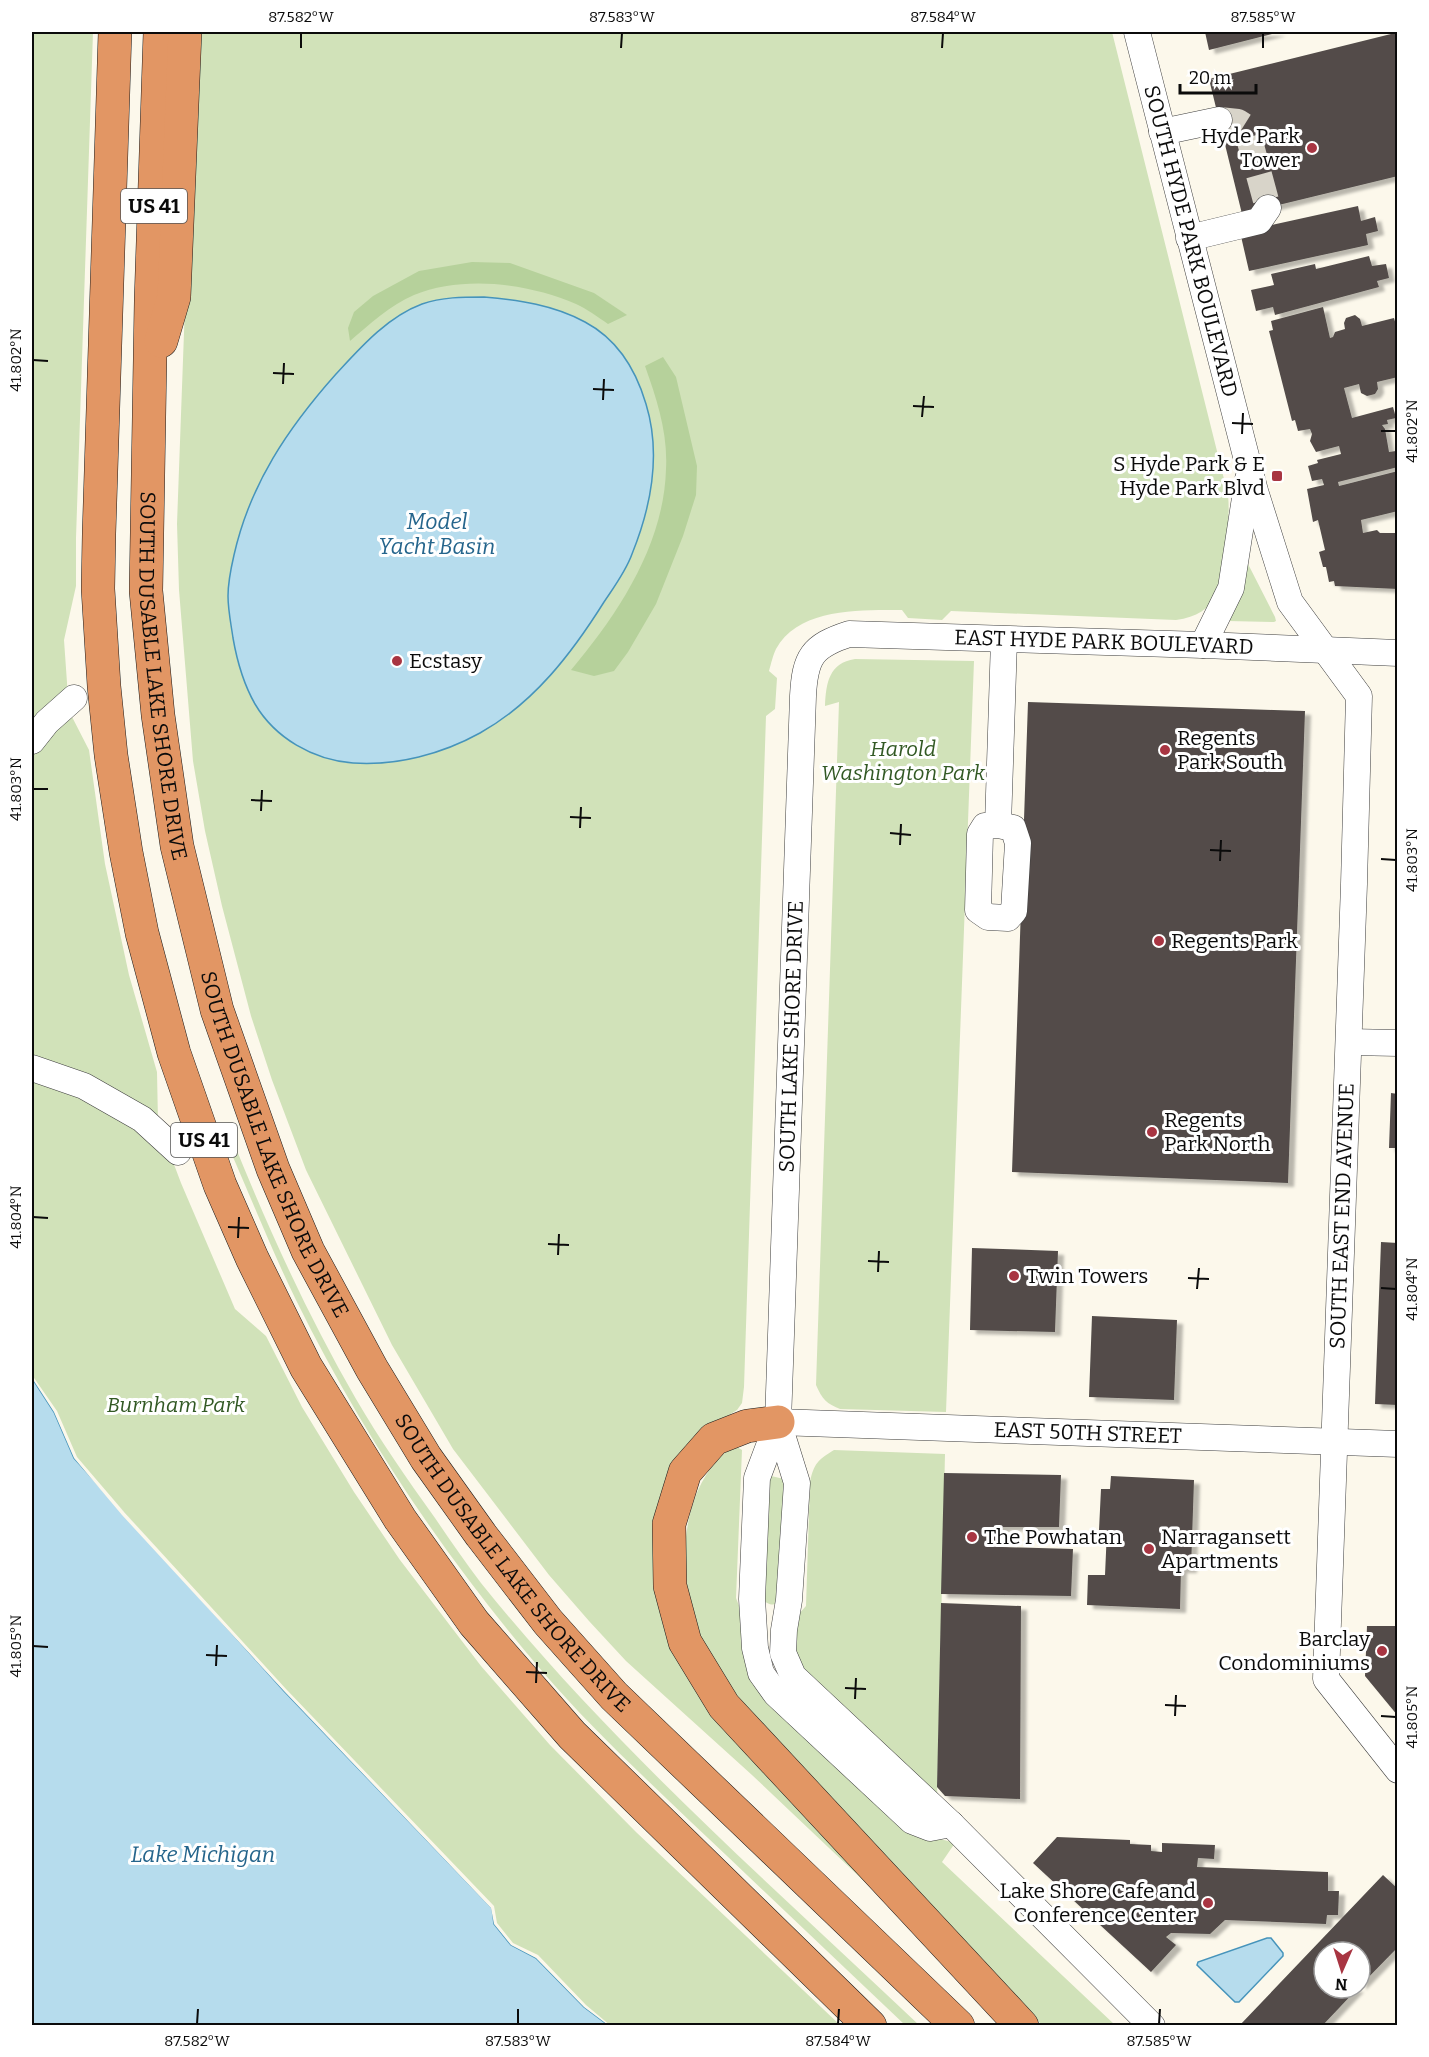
<svg xmlns="http://www.w3.org/2000/svg" width="1429" height="2057" font-family="Bitter,serif">
<defs>
<filter id="shadow"><feDropShadow dx="6" dy="4" stdDeviation="1.5" flood-color="#0004"/></filter>
</defs>
<rect width="100%" height="100%" fill="#fcf8eb"/>
<path fill="#d1e2b9" d="M32 32H93L76 538V586L64 640 69 711 89 750 105 864 129 975 157 1072 158 1122 181 1183 235 1309 266 1336 302 1407 354 1492 400 1560 481 1666 550 1745 636 1832 840 2025H608L511 1945 74 1458 54 1412 32 1378Z
M195 32H1112L1228 495C1230 515 1227 533 1225 552 1221 587 1219 614 1176 620L951 611 942 620 908 618 902 610C862 610 799 607 776 649 773 655 771 664 769 671L777 678 775 709 766 716 744 1387 742 1403 737 1410 712 1426 686 1455 664 1615 904 1919 752 1775 626 1661 589 1621 549 1575 453 1449 392 1345 306 1170 272 1080 251 1016 222 906 205 831 193 761 179 590 177 524Z
M1247 562 1275 617 1276 621 1274 622 1228 621Z
M855 659 974 661 946 1412 840 1409C827 1404 822 1399 816 1385L839 702 825 706C826 683 829 663 855 659Z
M231 1136C267 1226 307 1314 356 1399 380 1440 407 1479 435 1518 450 1540 465 1562 481 1583 611 1745 769 1883 919 2025H905C834 1958 763 1890 691 1822 640 1773 588 1725 542 1671 445 1558 362 1434 296 1300 273 1253 254 1205 233 1157L226 1137Z
M737 1447 742 1450 736 1598 746 1624 752 1667 915 1832 955 1843 942 1862 1115 2025H1042L745 1705C731 1688 718 1672 707 1653 679 1606 676 1524 705 1477 712 1466 724 1449 737 1447Z
M834 1450 945 1454 937 1800 792 1658 795 1618 806 1606 810 1482C814 1463 818 1460 834 1450Z
M771 1476 784 1479 778 1602C772 1606 770 1605 764 1601L765 1484Z"/>
<path fill="#b6d19b" d="M472 262 510 263 594 293 627 315 608 324C598 317 587 309 576 304 528 283 463 275 414 295 390 305 369 325 350 341L348 328 354 312 373 296 419 271Z
M663 357 676 377 697 466 696 495 683 536 656 604 628 652 614 671 594 676 571 670C618 614 664 545 666 469 668 433 657 400 645 366Z"/>
<path fill="#b6dced" stroke="#4694bb" stroke-width="1.5" d="M484 297C519 300 554 305 585 322 617 339 636 370 646 404 661 453 651 507 632 554 626 571 614 587 604 602 572 653 534 703 480 733 442 754 397 766 353 763 313 760 275 738 255 704 243 683 237 661 233 638 231 624 228 610 228 596 228 583 231 568 234 555 250 484 288 428 336 374 360 348 387 317 422 304 442 297 463 297 484 297Z
M32 1378 54 1412 74 1458 284 1691 492 1908 494 1924 511 1945 536 1958 584 2007 608 2025H32Z
M1267 1938H1271L1283 1953V1956L1239 2002H1235L1197 1965 1198 1962Z"/>
<path fill="#fcf8eb" d="M32 1375 57 1411 77 1457 125 1513 286 1689 494 1906 497 1923 513 1943 538 1955 586 2005 611 2026 608 2025 584 2007 536 1958 511 1945 494 1924 491 1908 284 1691 122 1515 74 1458 54 1412 32 1378Z"/>
<path fill="#524c49" filter="url(#shadow)" d="M1205 32H1280L1209 50Z
M1395 33 1398 41V176L1242 214 1209 79Z
M1358 206 1361 221 1375 217 1378 231 1366 234 1368 245 1249 271 1240 232Z
M1369 256 1372 266 1386 264 1389 278 1377 281 1379 287 1275 315 1273 307 1256 311 1251 290 1274 285 1271 274 1315 264 1316 269Z
M1323 307 1330 338 1333 337 1335 332 1345 329 1344 323 1346 318 1355 315 1360 319 1362 326 1394 318 1398 332V377L1377 382 1378 389 1375 394 1367 396 1361 393 1359 384 1344 388 1352 418 1393 407 1396 418 1387 420 1388 424 1382 425 1385 429 1389 452 1396 451 1398 467 1338 482 1339 486 1398 471V511L1361 520 1363 533 1377 530 1380 533H1398V589L1335 586 1334 581 1329 582 1326 567H1323L1319 552 1325 550 1318 520 1313 522 1307 489 1324 485 1322 479 1312 481 1308 466 1318 463 1317 460 1341 454 1339 446 1316 452 1310 441 1312 434 1310 429 1298 431 1295 420 1292 421 1269 331 1273 330 1271 321Z
M1028 702 1305 711 1288 1183 1012 1172Z
M1396 968H1398V985H1395Z
M1391 1093 1398 1094V1148H1389Z
M1381 1242 1398 1243V1405L1375 1404Z
M972 1248 1058 1251 1055 1332 970 1330Z
M1092 1316 1177 1320 1174 1400 1089 1397Z
M944 1473 1061 1475 1059 1527H1003L1002 1547 1073 1549 1071 1596 941 1594Z
M1111 1476 1194 1480 1191 1569H1181L1180 1609 1087 1605 1088 1575H1105L1107 1530H1099L1101 1489H1110Z
M941 1603 1021 1606 1020 1799 945 1796 937 1787Z
M1367 1626H1398V1716L1365 1676Z
M1057 1837 1130 1840V1844L1151 1845V1851L1162 1852V1843L1215 1845 1214 1859 1198 1858 1197 1867 1328 1872V1891H1339L1338 1915H1327L1326 1924 1225 1920 1210 1934 1171 1933 1166 1937 1176 1945 1151 1972 1033 1863Z
M1383 1875 1398 1889V1947L1360 1986V1952H1324V1988H1358L1322 2026H1239Z"/>
<g fill="none" stroke-linecap="round" stroke-linejoin="round">
<path stroke="#d8d4c9" stroke-width="26" stroke-dasharray="26 13" stroke-linecap="butt" d="M1219 120 1238 122 1246 127 1268 208"/>
<g stroke="#3e3e3e" stroke-width="27">
<g id="minor">
<path id="s1" d="M1137 32 1255 491 1290 602 1359 696 1354 884 1326 1679 1398 1770"/>
<path d="M1162 132 1219 120"/>
<path d="M1189 238 1259 221 1268 208"/>
<path d="M1203 645 1231 588 1248 479"/>
<path d="M32 741 47 722 74 698"/>
<path d="M998 825 1013 828 1018 843 1014 911 1008 918 988 917 978 910 980 834 985 826 998 825 1004 640"/>
<path d="M1349 1042 1398 1043"/>
<path d="M32 1068 84 1086 142 1119 178 1152"/>
<path d="M778 1422 797 1483 789 1600 784 1630 783 1653 793 1676 951 1824 1152 2026"/>
<path id="s2" d="M778 1422 1398 1444"/>
<path id="s3" d="M951 1824 930 1828 912 1821 776 1694 761 1673 755 1648 752 1599 757 1478 778 1422 803 696C805 657 812 646 849 634L1203 645 1398 653"/>
</g>
</g>
<g stroke="#1c1c1c" stroke-width="34">
<g id="highway">
<path d="M115 32 99 534 98 589 104 686 111 755 126 852 142 933 174 1053 220 1185 252 1258 306 1367 400 1519 474 1623 572 1735 870 2026"/>
<path id="s4" d="M160 32 151 301 146 591 158 715 177 846 217 1010 273 1169 308 1251 372 1369 426 1458 481 1535 548 1622 614 1696 958 2026"/>
<path d="M161 341 174 297 185 32"/>
<path d="M778 1422 747 1426 714 1439 685 1472 669 1524 670 1586 685 1642 724 1706 1022 2026"/>
</g>
</g>
<use href="#minor" stroke="#fff" stroke-width="26"/>
<use href="#highway" stroke="#e29664" stroke-width="33"/>
</g>
<path fill="none" stroke="#0b0b0b" stroke-width="2" d="M301 48V33M621 48 622 33M942 48 943 33M1263 48V33M33 360 48 361M273 373 294 374M283 384 284 363M593 389 614 390M603 400 604 379M913 406 934 407M922 417 924 396M1232 423 1253 424M1381 431H1396M1242 434 1243 413M33 789H48M251 800 272 801M261 811 262 790M570 817 591 818M580 828 581 807M890 833 911 835M900 845 901 824M1210 850 1231 851M1381 859 1396 860M1220 861 1221 840M33 1217 48 1218M228 1227 249 1228M238 1238 239 1217M548 1244 569 1245M558 1255 559 1234M868 1261 889 1262M878 1272 879 1251M1188 1278 1209 1279M1381 1288 1396 1289M1197 1289 1199 1268M33 1646 48 1647M206 1655 227 1656M216 1666 217 1645M526 1672 547 1673M536 1683 537 1662M845 1688 866 1689M855 1699 856 1678M1165 1705 1186 1706M1175 1716 1176 1695M1381 1716 1396 1717M197 2024 198 2009M518 2024V2009M838 2024 839 2009M1159 2024 1160 2009"/>
<g fill="#a83542" stroke="#fff" stroke-width="2">
<circle cx="1312" cy="148" r="6"/>
<rect x="1271" y="470" width="12" height="12" rx="3"/>
<circle cx="397" cy="661" r="6"/>
<circle cx="1165" cy="750" r="6"/>
<circle cx="1159" cy="941" r="6"/>
<circle cx="1152" cy="1132" r="6"/>
<circle cx="1014" cy="1276" r="6"/>
<circle cx="972" cy="1537" r="6"/>
<circle cx="1149" cy="1549" r="6"/>
<circle cx="1382" cy="1651" r="6"/>
<circle cx="1208" cy="1903" r="6"/>
</g>
<g text-anchor="middle" dominant-baseline="central" stroke-width="6" stroke-linejoin="round" paint-order="stroke">
<g fill="#fff" stroke="#545454" stroke-width="1.5">
<rect x="121" y="189" width="66" height="34" rx="4.5"/>
<rect x="171" y="1123" width="66" height="34" rx="4.5"/>
</g>
<g font-size="20" font-weight="bold" fill="#0b0b0b">
<text x="154" y="206">US 41</text>
<text x="204" y="1140">US 41</text>
</g>
<g font-size="21" fill="#0b0b0b" stroke="#fff" text-anchor="start">
<text x="1300" y="136" text-anchor="end">Hyde Park<tspan x="1300" dy="24">Tower</tspan></text>
<text x="1265" y="464" text-anchor="end">S Hyde Park &amp; E<tspan x="1265" dy="24">Hyde Park Blvd</tspan></text>
<text x="409" y="661">Ecstasy</text>
<text x="1177" y="738">Regents<tspan x="1177" dy="24">Park South</tspan></text>
<text x="1171" y="941">Regents Park</text>
<text x="1164" y="1120">Regents<tspan x="1164" dy="24">Park North</tspan></text>
<text x="1026" y="1276">Twin Towers</text>
<text x="984" y="1537">The Powhatan</text>
<text x="1161" y="1537">Narragansett<tspan x="1161" dy="24">Apartments</tspan></text>
<text x="1370" y="1639" text-anchor="end">Barclay<tspan x="1370" dy="24">Condominiums</tspan></text>
<text x="1196" y="1891" text-anchor="end">Lake Shore Cafe and<tspan x="1196" dy="24">Conference Center</tspan></text>
</g>
<g font-size="21" fill="#0b0b0b" stroke="#fff">
<text stroke="none"><textPath href="#s1" startOffset="216">SOUTH HYDE PARK BOULEVARD</textPath></text>
<text stroke="none"><textPath href="#s3" startOffset="1575">EAST HYDE PARK BOULEVARD</textPath></text>
<text stroke="none"><textPath href="#s4" startOffset="645">SOUTH DUSABLE LAKE SHORE DRIVE</textPath></text>
<text stroke="none"><textPath href="#s3" startOffset="894">SOUTH LAKE SHORE DRIVE</textPath></text>
<text stroke="none"><textPath href="#s4" startOffset="1131">SOUTH DUSABLE LAKE SHORE DRIVE</textPath></text>
<text transform="translate(1342 1216) rotate(-88)">SOUTH EAST END AVENUE</text>
<text stroke="none"><textPath href="#s2" startOffset="310">EAST 50TH STREET</textPath></text>
<text stroke="none"><textPath href="#s4" startOffset="1617">SOUTH DUSABLE LAKE SHORE DRIVE</textPath></text>
</g>
<g font-size="21" font-style="italic" fill="#325924" stroke="#fff">
<text x="903" y="749">Harold<tspan x="903" dy="24">Washington Park</tspan></text>
<text x="176" y="1405">Burnham Park</text>
</g>
<g font-size="22" font-style="italic" fill="#25658c" stroke="#fff">
<text x="437" y="521">Model<tspan x="437" dy="25">Yacht Basin</tspan></text>
<text x="203" y="1854">Lake Michigan</text>
</g>
</g>
<rect width="1429" height="2057" fill="none" stroke="#ffffff" stroke-width="66"/>
<g transform="translate(1342 1970) rotate(183)"><circle r="28" fill="#ffffff" stroke="#9d9d9d" stroke-width="1.5"/>
<path d="M0-4.5L10 22L0 15L-10 22Z" fill="#a83542"/>
<text y="-9" font-size="16" font-weight="bold" text-anchor="middle" fill="#0b0b0b">N</text>
</g>
<path d="M1180 84v9h76v-9" fill="none" stroke="#0b0b0b" stroke-width="3"/>
<text x="1189" y="84" font-size="18" fill="#0b0b0b" stroke="#ffffff" stroke-width="4.5" paint-order="stroke">20 m</text>
<rect x="33" y="33" width="1363" height="1991" fill="none" stroke="#0b0b0b" stroke-width="2"/>
<g font-size="15" text-anchor="middle" fill="#0b0b0b">
<text x="301" y="22">87.582°W</text>
<text x="622" y="22">87.583°W</text>
<text x="943" y="22">87.584°W</text>
<text x="1263" y="22">87.585°W</text>
<text transform="translate(16 360) rotate(-90)" y="5">41.802°N</text>
<text transform="translate(1412 431) rotate(-90)" y="5">41.802°N</text>
<text transform="translate(16 789) rotate(-90)" y="5">41.803°N</text>
<text transform="translate(1412 860) rotate(-90)" y="5">41.803°N</text>
<text transform="translate(16 1217) rotate(-90)" y="5">41.804°N</text>
<text transform="translate(1412 1289) rotate(-90)" y="5">41.804°N</text>
<text transform="translate(16 1646) rotate(-90)" y="5">41.805°N</text>
<text transform="translate(1412 1717) rotate(-90)" y="5">41.805°N</text>
<text x="197" y="2046">87.582°W</text>
<text x="518" y="2046">87.583°W</text>
<text x="838" y="2046">87.584°W</text>
<text x="1159" y="2046">87.585°W</text>
</g>
</svg>
